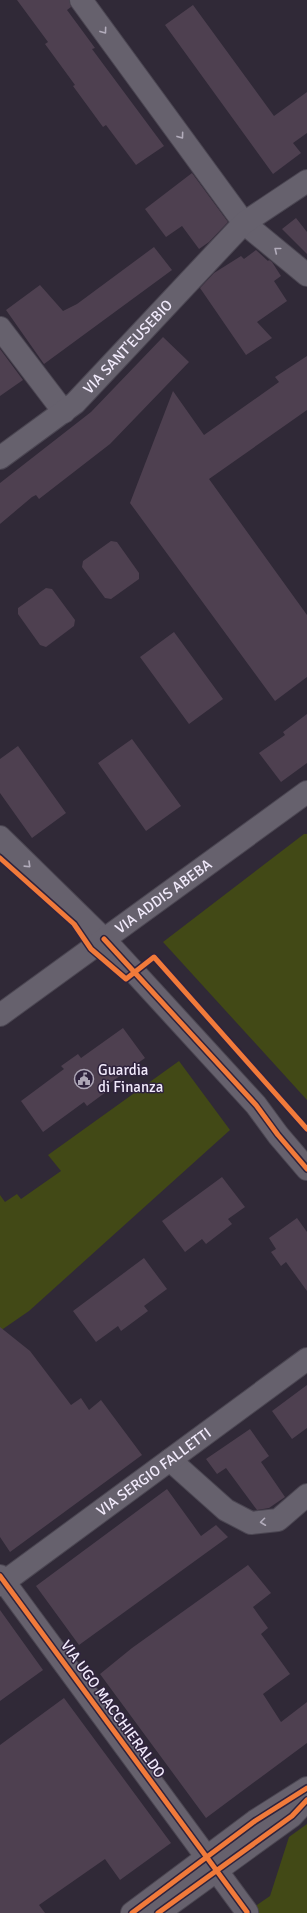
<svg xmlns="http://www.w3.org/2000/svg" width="307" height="1913" font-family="Signika,sans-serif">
<rect width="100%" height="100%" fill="#302937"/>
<path fill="#424916" d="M304 834H307V1100L163 942Z
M179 1061 230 1130 29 1311 0 1331V1195L5 1202 17 1194 21 1199 61 1171 48 1155Z
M307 1824V1913H245L270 1896 289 1837Z"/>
<path fill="#4e4050" d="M17 0H69L71 7 67 10 95 48 92 49 164 146 136 165 106 125 103 127 73 86 75 85 45 44 48 42Z
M193 5 274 116 307 92V133L293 143 301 153 273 174 165 25Z
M192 173 228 222 209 242 199 249 182 226 166 237 145 209Z
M296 218 307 232V254L282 229Z
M154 247 172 270 44 364 6 310 40 285 63 311 77 304Z
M256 250 268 261 269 260 272 262 281 276 274 281 287 301 257 322 272 338 246 355 200 288 214 273 241 256 244 259Z
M163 337 189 362 110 444 39 499 36 495 32 497 0 524V483L91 412Z
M0 349 23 380 0 396Z
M307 356V410L209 479 307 615V677L275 701 130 503 173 391 204 435 279 382 275 377Z
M111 541 117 542 139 573V579L111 599 105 598 82 567 83 561Z
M46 588 52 589 75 620 74 626 46 647 40 645 18 614V608Z
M174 632 223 699 189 724 140 657Z
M307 714V763L281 782 259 753 285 735 283 732Z
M132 739 181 806 146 831 98 763Z
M18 746 66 813 32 838 0 793V759Z
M123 1028 145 1058 103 1088 106 1092 87 1106 84 1102 43 1132 21 1101 64 1069 61 1066 78 1054 81 1058Z
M222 1177 245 1207 228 1219 232 1224 206 1244 202 1239 185 1252 162 1221Z
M297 1218 307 1232V1291L286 1262 281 1266 271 1252 276 1249 269 1238Z
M144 1258 167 1289 144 1306 148 1311 121 1331 118 1326 96 1342 73 1311Z
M0 1327 30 1351 71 1405 81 1398 89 1410 101 1400 142 1455 10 1552 0 1537Z
M307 1385V1428L292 1439 272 1411Z
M250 1429 269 1456 261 1462 285 1497 269 1508 257 1510 226 1468 217 1474 206 1459Z
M167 1489 201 1536 216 1525 228 1537 79 1645 36 1586Z
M248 1565 271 1593 253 1607 268 1628 261 1634 290 1674 263 1694 281 1722 307 1702V1743L206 1818 100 1674 132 1648Z
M0 1610 43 1670 0 1701Z
M64 1698 171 1843 120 1880 105 1859 39 1905 45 1913H0V1745Z"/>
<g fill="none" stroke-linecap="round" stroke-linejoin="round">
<g stroke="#4b4652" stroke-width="24">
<g id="minor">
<path d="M81 0 244 223 307 275"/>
<path d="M0 328 64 412"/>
<path id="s1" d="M0 458 75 403 244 223 307 181"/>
<path d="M0 837 104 939 256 1105 278 1135 307 1169"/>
<path id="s2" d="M0 1015 307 792"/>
<path d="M170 1460 226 1510 251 1523 278 1520 307 1495"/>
<path d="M0 1576 247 1912"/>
<path id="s3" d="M0 1585 307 1359"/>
<path d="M132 1913 255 1821 307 1788"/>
<path d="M158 1913 292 1816 307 1800"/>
</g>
</g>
<use href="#minor" stroke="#66616d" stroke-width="22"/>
<g stroke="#2f233d" stroke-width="8">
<path id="cycleway" d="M0 858 74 924 91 949 126 979 154 957 307 1129
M104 939 256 1105 278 1135 307 1169
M0 1576 247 1912
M132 1913 255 1821 307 1788
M158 1913 292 1816 307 1800"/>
</g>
<use href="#cycleway" stroke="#f17a3a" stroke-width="5"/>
</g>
<defs><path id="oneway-chevron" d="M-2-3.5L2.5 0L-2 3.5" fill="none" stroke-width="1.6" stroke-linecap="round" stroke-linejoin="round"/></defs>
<g stroke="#b2acbb">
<use href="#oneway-chevron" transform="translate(104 31) rotate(54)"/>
<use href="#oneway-chevron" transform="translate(181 136) rotate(54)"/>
<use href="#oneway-chevron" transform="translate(277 250) rotate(-141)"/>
<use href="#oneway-chevron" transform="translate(28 865) rotate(44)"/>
<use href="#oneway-chevron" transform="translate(263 1522) rotate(173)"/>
</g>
<defs>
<g id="civic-ring" transform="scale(1)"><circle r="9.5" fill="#2f233d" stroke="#ada6b6" stroke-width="1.5"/><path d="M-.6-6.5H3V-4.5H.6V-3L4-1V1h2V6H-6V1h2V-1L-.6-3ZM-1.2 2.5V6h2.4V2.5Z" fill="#ada6b6"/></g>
</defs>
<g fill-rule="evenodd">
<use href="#civic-ring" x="84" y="1079"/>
</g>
<g text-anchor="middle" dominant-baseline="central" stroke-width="3" stroke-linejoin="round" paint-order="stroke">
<g font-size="15" fill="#f1eafb" stroke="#2f233d">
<text stroke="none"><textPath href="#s1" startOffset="170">VIA SANT'EUSEBIO</textPath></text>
<text stroke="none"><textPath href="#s2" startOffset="202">VIA ADDIS ABEBA</textPath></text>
<text stroke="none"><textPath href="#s3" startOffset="191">VIA SERGIO FALLETTI</textPath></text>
<text transform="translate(113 1709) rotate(54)">VIA UGO MACCHIERALDO</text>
</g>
<g font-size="15" fill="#f1eafb" stroke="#2f233d" text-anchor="start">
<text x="98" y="1070">Guardia<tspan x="98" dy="17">di Finanza</tspan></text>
</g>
</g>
</svg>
